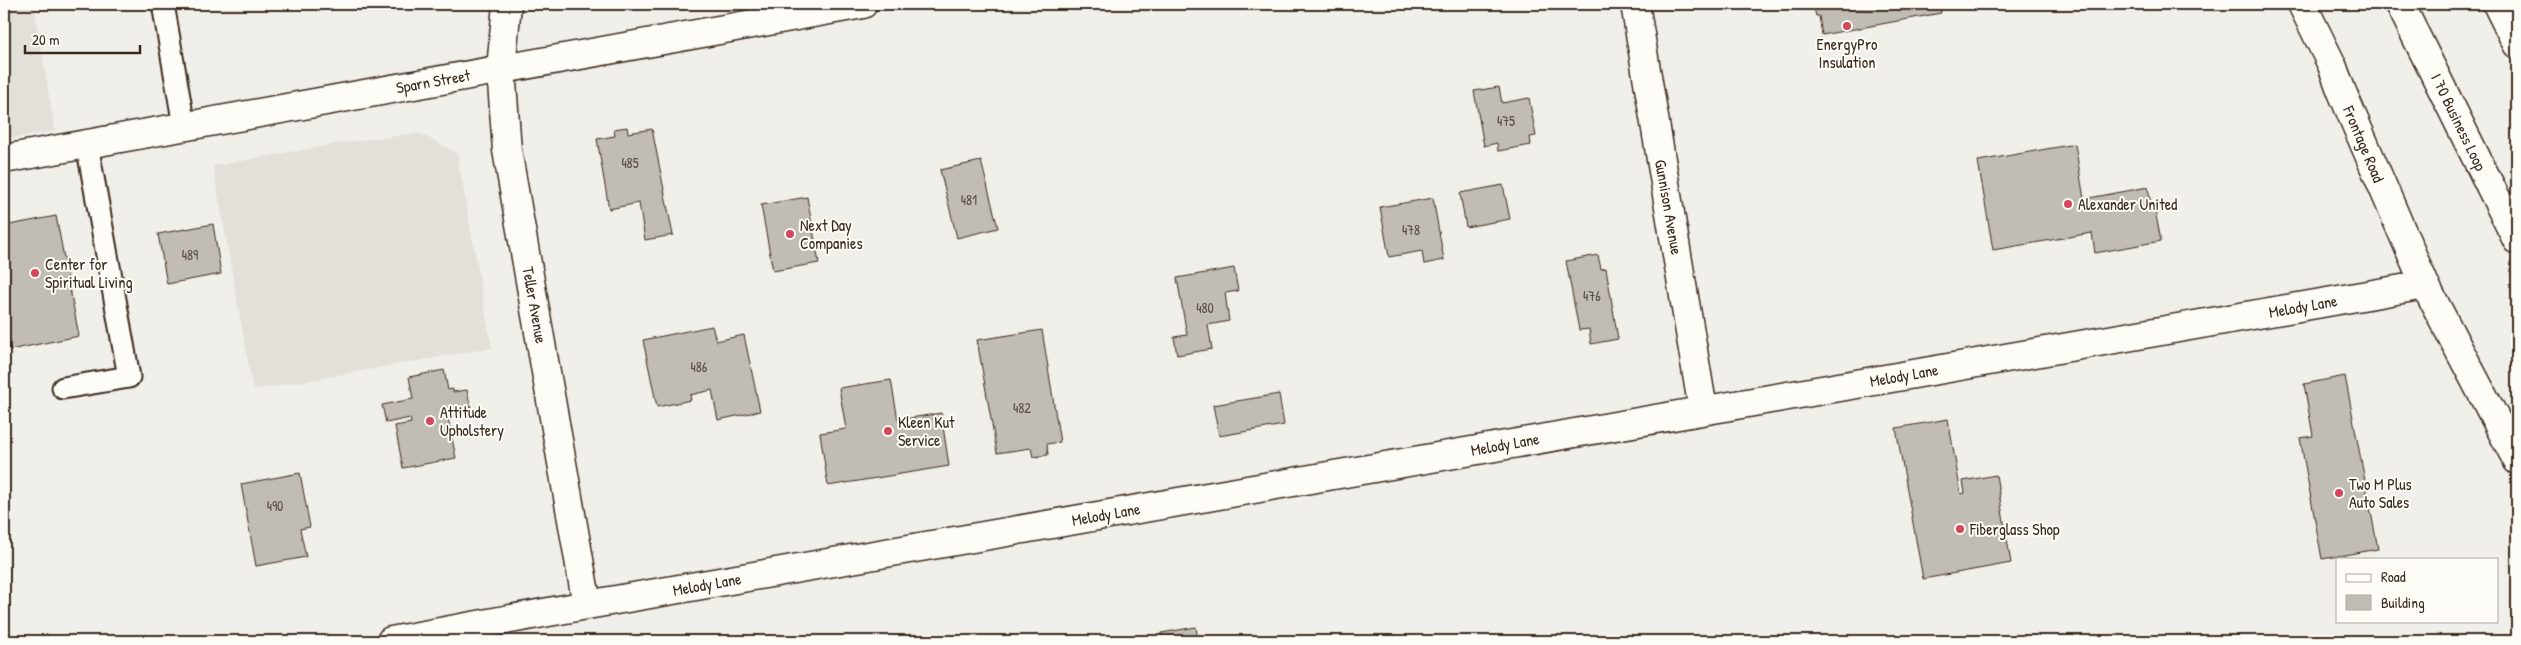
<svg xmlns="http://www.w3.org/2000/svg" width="2521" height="645" font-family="'Patrick Hand',sans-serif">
<rect width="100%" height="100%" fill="#f1efea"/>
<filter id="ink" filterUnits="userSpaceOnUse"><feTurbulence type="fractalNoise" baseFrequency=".02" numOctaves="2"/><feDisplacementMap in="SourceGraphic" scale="10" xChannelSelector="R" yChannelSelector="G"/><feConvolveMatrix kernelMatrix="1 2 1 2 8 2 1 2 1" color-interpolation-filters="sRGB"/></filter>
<g filter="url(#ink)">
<path fill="#e3e0da" d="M4 4H34L55 131 4 140Z
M419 133 457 153 492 348 253 390 213 166 340 143Z"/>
<path fill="#c1bcb4" stroke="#3b2a1e" d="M1813 4H1939L1941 13 1822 35 1819 16H1816Z
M1499 87 1502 103 1529 98 1536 136 1530 137 1531 145 1498 151 1497 143 1484 146 1474 91Z
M627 127 628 133 652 129 673 235 645 240 639 203 609 209 597 139 615 136 614 129Z
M2075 144 2084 199 2148 187 2152 210H2155L2161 241 2095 253 2092 233 1993 250 1978 161Z
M981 161 998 228 957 238 940 170Z
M1503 185 1510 219 1466 227 1460 193Z
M807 197 819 263 773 271 761 205Z
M1433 198 1444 260 1424 264 1422 251 1389 257 1380 207Z
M56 216 79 336 10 350 4 320V226Z
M213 224 221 274 167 284 158 234Z
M1598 255 1601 269 1606 268 1618 339 1591 344 1589 329 1579 330 1566 261Z
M1234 268 1238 291 1225 293 1229 321 1208 325 1212 349 1177 355 1174 337 1187 335 1177 278Z
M712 326 716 341 744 335 760 411 718 420 712 390 690 395 691 400 657 407 643 340Z
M1042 330 1060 442 1047 444 1048 455 1033 457 1031 448 997 453 977 340Z
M444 370 448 390 453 389V392L467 390 471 409 459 411V414L448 418 456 458 403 468 395 426 411 423 410 418 386 423 382 405 413 399 409 377Z
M2345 376 2378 549 2322 559 2300 438 2313 436 2304 384Z
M891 380 898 420 941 413 949 466 828 486 820 433 846 429 839 388Z
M1279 394 1284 425 1219 436 1213 405Z
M1948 419 1961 494 1965 493 1963 481 1996 475 2011 563 1923 579 1896 428Z
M300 473 310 527 300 529 306 557 256 566 241 484Z
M1196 627 1198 641H1162L1161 633Z
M2332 633 2333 641H2284Z
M1280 636 1281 641H1249Z"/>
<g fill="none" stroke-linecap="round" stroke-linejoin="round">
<g stroke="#3b2a1e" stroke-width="25">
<path id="service" d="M163 4 184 126
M63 388 129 377 87 144"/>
</g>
<g stroke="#3b2a1e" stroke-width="31">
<path id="minor" d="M1635 4 1703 410
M2302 4 2332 65 2342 92 2425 285
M4 159 863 4"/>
</g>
<g stroke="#3b2a1e" stroke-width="31">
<path id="tertiary" d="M507 4 501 69 507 150 587 605
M391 641 587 605 2425 285 2517 460"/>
</g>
<g stroke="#3b2a1e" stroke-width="31">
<path id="primary" d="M2400 4 2517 240
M2497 4 2517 44"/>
</g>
<use href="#service" stroke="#fdfcf7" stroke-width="21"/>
<use href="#minor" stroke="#fdfcf7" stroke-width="28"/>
<use href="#tertiary" stroke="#fdfcf7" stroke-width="28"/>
<use href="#primary" stroke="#fdfcf7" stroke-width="28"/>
</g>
</g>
<g fill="#d1495b" stroke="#fdfcf7" stroke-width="2">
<circle cx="1847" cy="26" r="5"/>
<circle cx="2068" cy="204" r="5"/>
<circle cx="790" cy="234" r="5"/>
<circle cx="35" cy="273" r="5"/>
<circle cx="430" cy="421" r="5"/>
<circle cx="888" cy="431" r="5"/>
<circle cx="2339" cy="493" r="5"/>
<circle cx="1960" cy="529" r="5"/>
</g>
<g text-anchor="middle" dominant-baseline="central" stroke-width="4" stroke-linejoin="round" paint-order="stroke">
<g font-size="14" fill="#5c4e44">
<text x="1506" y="120">475</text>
<text x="630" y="162">485</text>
<text x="969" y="199">481</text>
<text x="1411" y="229">478</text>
<text x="190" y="254">489</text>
<text x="1592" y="295">476</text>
<text x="1205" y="307">480</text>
<text x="699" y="366">486</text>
<text x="1022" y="407">482</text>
<text x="275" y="505">490</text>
</g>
<g font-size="16" fill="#3b2a1e" stroke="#fdfcf7" text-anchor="start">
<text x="1847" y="44" text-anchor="middle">EnergyPro<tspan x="1847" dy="18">Insulation</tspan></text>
<text x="2078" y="204">Alexander United</text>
<text x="800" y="225">Next Day<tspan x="800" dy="18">Companies</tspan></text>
<text x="45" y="264">Center for<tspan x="45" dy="18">Spiritual Living</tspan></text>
<text x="440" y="412">Attitude<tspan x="440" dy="18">Upholstery</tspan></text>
<text x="898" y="422">Kleen Kut<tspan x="898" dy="18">Service</tspan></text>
<text x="2349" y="484">Two M Plus<tspan x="2349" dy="18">Auto Sales</tspan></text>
<text x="1970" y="529">Fiberglass Shop</text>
</g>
<g font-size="16" fill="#3b2a1e" stroke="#fdfcf7">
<text transform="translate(433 81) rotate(-10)">Sparn Street</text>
<text transform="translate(2459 122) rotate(64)">I 70 Business Loop</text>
<text transform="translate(2364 144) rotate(67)">Frontage Road</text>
<text transform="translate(1669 207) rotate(80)">Gunnison Avenue</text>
<text transform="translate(535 305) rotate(80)">Teller Avenue</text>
<text transform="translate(2303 306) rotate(-10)">Melody Lane</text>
<text transform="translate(1904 375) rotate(-10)">Melody Lane</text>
<text transform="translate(1505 444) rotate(-10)">Melody Lane</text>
<text transform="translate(1106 514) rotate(-10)">Melody Lane</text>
<text transform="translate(707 584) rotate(-10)">Melody Lane</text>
</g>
</g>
<rect width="2521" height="645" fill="none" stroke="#fdfcf7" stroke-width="20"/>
<rect x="10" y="10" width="2501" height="625" fill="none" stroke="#3b2a1e" stroke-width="2" filter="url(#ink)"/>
<rect x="2336" y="558" width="162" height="65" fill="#fdfcf7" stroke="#afa8a0"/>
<rect x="2346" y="574" width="25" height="8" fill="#fdfcf7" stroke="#afa8a0"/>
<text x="2381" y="582" font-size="15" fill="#3b2a1e">Road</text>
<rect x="2346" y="595" width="25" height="15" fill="#c1bcb4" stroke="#afa8a0"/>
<text x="2381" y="608" font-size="15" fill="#3b2a1e">Building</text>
<path d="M25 45v8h115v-8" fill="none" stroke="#3b2a1e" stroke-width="2.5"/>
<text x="32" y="45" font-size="15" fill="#3b2a1e" stroke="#fdfcf7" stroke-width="4" paint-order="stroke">20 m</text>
</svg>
